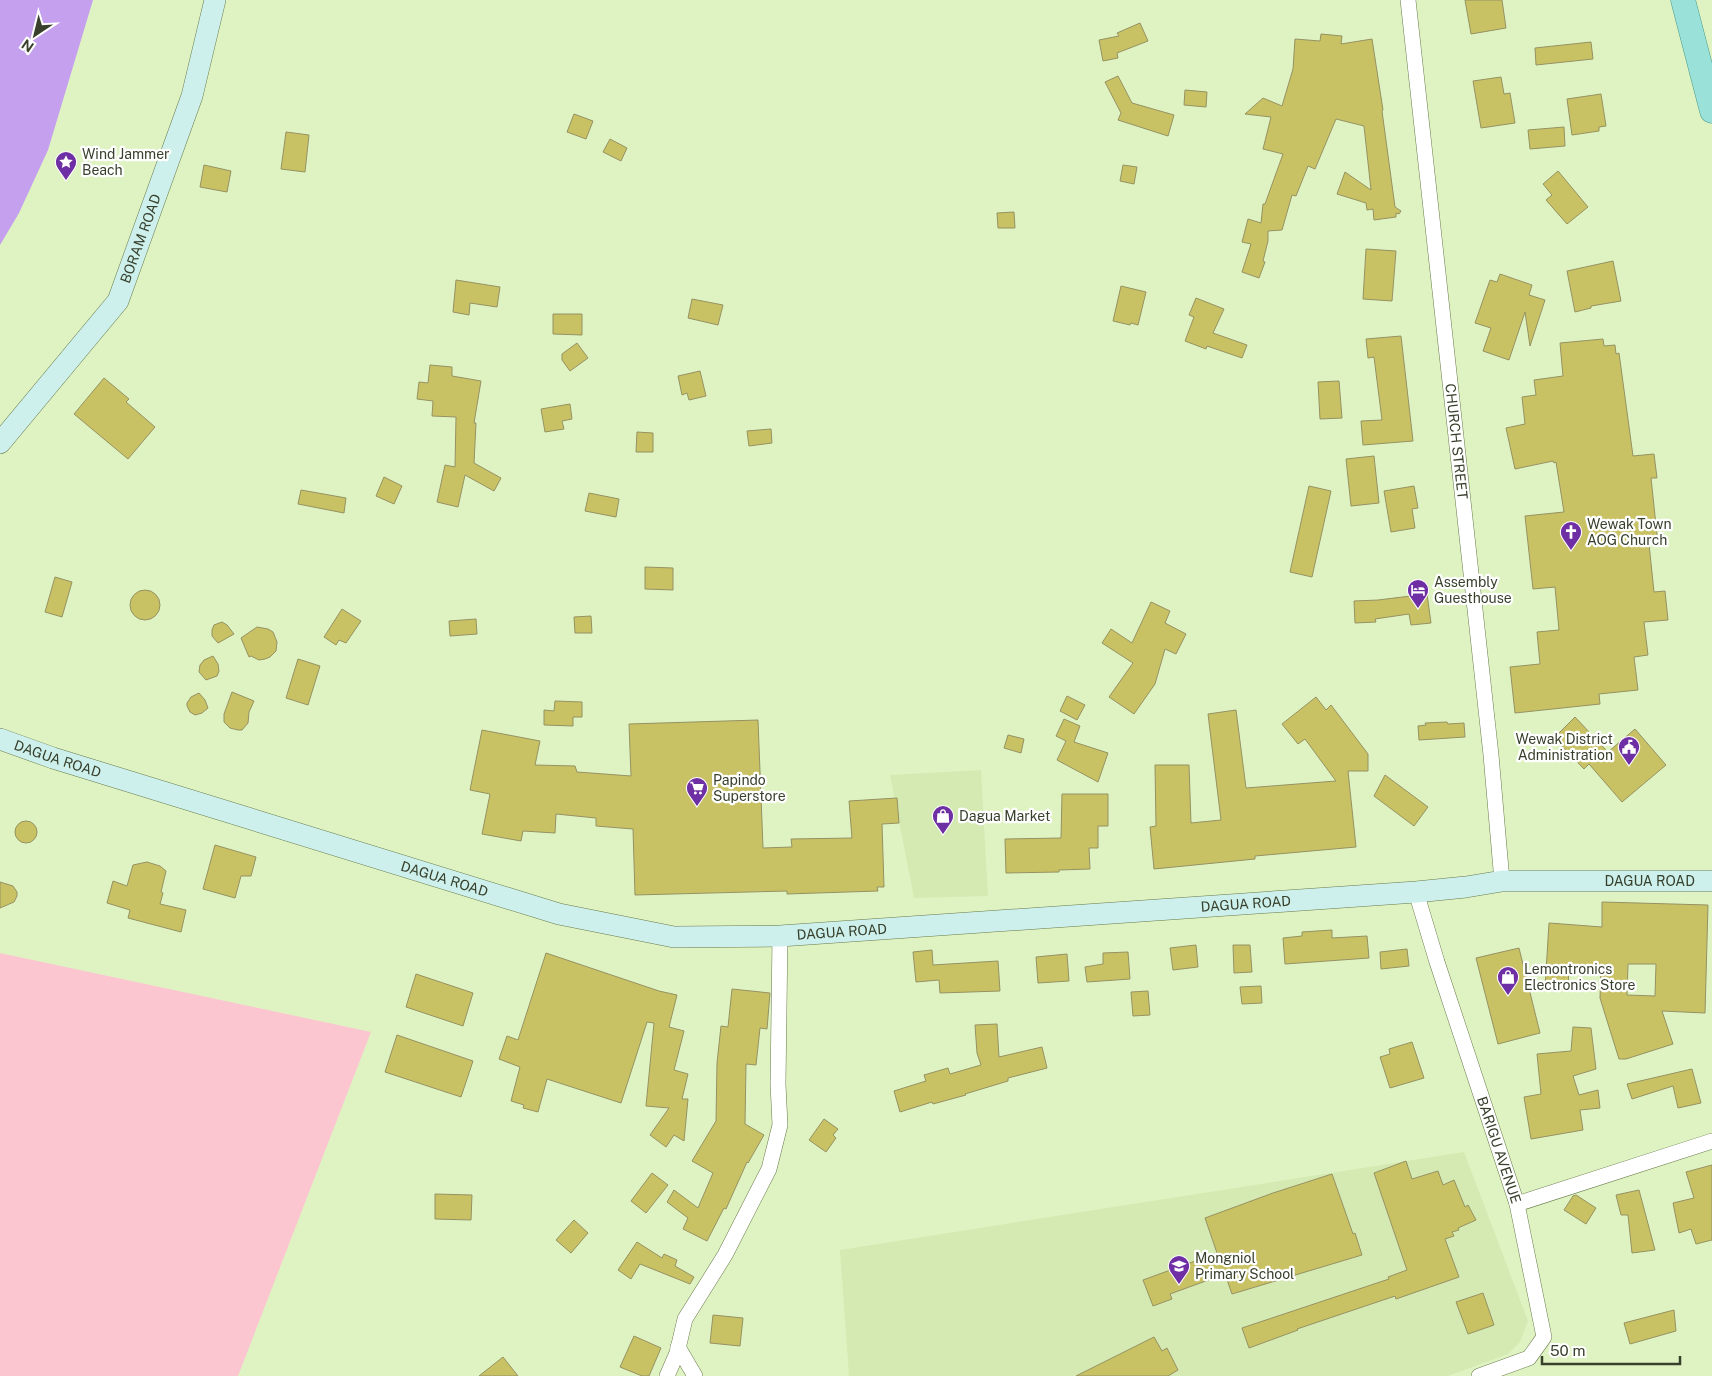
<svg xmlns="http://www.w3.org/2000/svg" width="1712" height="1376" font-family="'Public Sans',sans-serif">
<rect width="100%" height="100%" fill="#dff3c2"/>
<path fill="#d4eab2" d="M981 770 988 896 914 898 890 775Z
M1464 1152 1528 1321 1520 1342 1508 1354 1448 1376H849L840 1250Z"/>
<path fill="#fcc6d1" d="M0 953 371 1032 238 1376H0Z"/>
<path fill="#c4a0ee" d="M0 0H93L48 150 19 213 0 245Z"/>
<path fill="#c9c265" stroke="#959262" fill-rule="evenodd" d="M1465 0H1502L1506 28 1471 34Z
M1140 23 1148 41 1117 53 1118 58 1103 61 1099 40 1119 36 1117 33Z
M1321 34 1342 36 1341 44 1372 39 1383 110 1382 111 1395 207 1401 211 1399 214 1396 213V217L1374 220 1373 209 1367 210 1366 203 1337 194 1345 172 1371 190 1364 126 1336 119 1315 169 1308 166 1296 196 1292 195 1282 230 1268 231V241L1263 261 1265 262 1259 278 1242 272 1251 244 1242 242 1248 219 1261 223 1263 204H1265L1283 154 1263 149 1271 117 1245 114 1263 98 1282 106 1293 69 1295 39 1320 41Z
M1591 42 1593 59 1536 65 1535 48Z
M1118 76 1132 103 1174 115 1168 136 1118 120 1121 113 1105 82Z
M1501 77 1504 94 1510 93 1515 123 1481 128 1473 81Z
M1185 90 1207 92 1206 107 1184 105Z
M1601 94 1606 126 1599 127V131L1572 135 1567 99Z
M574 114 593 121 586 139 567 132Z
M1564 127 1565 146 1530 149 1528 130Z
M286 132 309 135 305 172 281 169Z
M610 139 627 148 621 161 603 152Z
M204 165 231 171 227 192 200 187Z
M1123 165 1137 167 1134 184 1120 181Z
M1558 171 1588 207 1567 224 1546 200 1552 195 1543 184Z
M1014 212 1015 228H998L997 213Z
M1366 249 1396 251 1392 301 1363 299Z
M1613 261 1621 301 1591 306V308L1575 312 1567 271Z
M1500 274 1532 285 1529 295 1545 300 1530 346 1525 312 1509 360 1483 351 1491 328 1475 323 1490 280 1497 282Z
M456 280 500 287 497 307 470 303 469 315 453 312Z
M1121 286 1146 292 1138 325 1131 323 1130 325 1113 321Z
M1196 298 1224 309 1213 333 1247 345 1242 358 1207 346 1206 349 1185 341 1194 317 1189 315Z
M692 299 723 305 718 325 688 318Z
M553 314H582V335L553 334Z
M1401 336 1413 441 1363 445 1361 421 1382 420 1374 357 1368 358 1366 339Z
M1603 339 1604 346 1615 345 1616 354 1619 353 1633 456 1654 454 1657 478H1651L1658 544H1649L1654 592 1665 591 1668 620 1644 622 1648 655 1634 657 1638 690 1599 694 1600 704 1515 713 1510 667 1540 664 1537 632 1559 630 1555 587 1533 589 1525 516 1564 512 1556 462 1554 463 1553 461 1515 469 1506 428 1525 424 1522 397 1536 395 1534 380 1563 376 1560 343Z
M577 343 588 358 570 371 562 360V354Z
M430 365 452 367V376L481 381 474 423H476L474 463 501 478 494 491 465 475 458 507 437 502 445 465 455 467 456 417 432 416 433 401 417 399 419 382 428 383Z
M700 371 706 396 689 400 687 393 682 395 678 376Z
M104 378 129 399 126 402 155 427 128 459 74 414Z
M1339 381 1342 418 1320 419 1318 382Z
M570 404 572 419 562 421 564 429 545 432 541 409Z
M771 429 772 443 749 446 747 431Z
M637 432 653 433V452H636Z
M1374 456 1379 503 1351 506 1346 459Z
M384 477 402 486 394 504 376 496Z
M1309 486 1331 491 1312 577 1290 572Z
M1414 486 1418 508 1412 509 1415 528 1391 532 1384 491Z
M301 490 346 498 344 513 298 504Z
M589 493 619 499 616 517 585 511Z
M645 567 673 568V590L645 589Z
M55 577 72 582 62 617 45 612Z
M130 605a15 15 0 1 1 30 0a15 15 0 1 1-30 0Z
M1427 594 1431 623 1411 625 1409 614 1375 619 1376 622 1355 623 1354 601 1378 600Z
M1151 602 1170 611 1165 623 1186 634 1176 654 1165 649 1155 684 1134 714 1109 697 1133 663 1102 643 1111 629 1132 643Z
M342 609 361 621 346 643 339 640 336 645 324 637Z
M591 616 592 633H575L574 617Z
M476 619 477 634 450 636 449 621Z
M222 622 227 625 234 634 218 643 212 636V630L214 625Z
M257 627 268 629 273 632 277 642 276 651 270 657 265 659 259 660 251 656 249 657 241 638Z
M213 656 218 664 219 671 217 676 206 680 199 672 200 665 204 660Z
M298 659 320 666 308 705 286 698Z
M232 692 254 701 249 712 248 723 242 730H238L230 728 224 722V714Z
M199 693 205 700 208 708 202 713 195 715 190 712 187 706V703L191 697Z
M1067 696 1085 705 1077 720 1060 711Z
M1316 697 1326 710 1331 705 1368 754V771H1348L1356 847 1255 856V859L1154 869 1150 827 1156 826 1155 765H1189L1191 823 1221 820 1208 714 1236 710 1246 788 1336 781 1305 739 1298 744 1282 724Z
M555 701 582 702V717H573V726L544 725V710L554 711Z
M1575 717 1608 752 1635 729 1666 765 1622 802 1589 764 1584 769 1554 738Z
M1064 719 1080 726 1074 742 1108 753 1098 782 1057 760 1066 741 1056 736Z
M758 720 763 848 792 847 791 839 852 838 849 801 897 798 899 823 882 824 884 887H877L878 891 787 894V891L635 895 633 829 596 826V818L556 814 555 833 523 831 521 841 482 834 490 794 470 790 482 730 540 741 535 765 575 766 577 772 631 776 629 724Z
M1447 722 1448 724 1464 723 1465 737 1419 740 1418 726 1426 725 1425 723Z
M1008 735 1024 739 1021 753 1004 748Z
M1385 775 1428 807 1414 826 1374 796Z
M1062 794H1108V826H1098V848H1089L1090 869 1059 870V872L1006 873 1005 839 1061 838Z
M15 832a11 11 0 1 1 22 0a11 11 0 1 1-22 0Z
M215 845 256 857 251 876H241L235 898 203 889Z
M147 862 160 866 166 871 161 892 163 893 160 904 186 910 181 932 128 918 130 910 107 903 113 881 127 886 133 865Z
M0 882 13 886 17 892V896L14 902 0 908Z
M1602 902 1708 905 1705 1013 1662 1011 1673 1044 1626 1059H1619L1600 998 1601 968 1569 966 1568 990 1545 988 1549 923 1602 927ZM1628 964H1656L1655 996 1627 995Z
M1332 930V938L1367 936 1369 958 1285 964 1283 938 1302 936V932Z
M1196 945 1198 967 1173 970 1170 948Z
M1233 945H1250L1252 972 1234 973Z
M1519 948 1540 1033 1498 1044 1476 958Z
M1407 949 1409 966 1381 969 1380 952Z
M932 950 933 965 998 961 1000 991 940 993 939 980 916 982 913 952Z
M1128 952 1130 979 1087 982 1085 967 1103 964V953Z
M546 953 659 991 677 995 669 1027 684 1031 674 1070 688 1074 682 1099H688L684 1141 674 1135 666 1147 650 1135 669 1108 646 1106 654 1023 647 1022 621 1103 547 1079 538 1112 523 1108 524 1105 511 1101 520 1067 499 1059 507 1036 518 1040Z
M1067 954 1069 981 1038 983 1036 957Z
M416 974 473 993 463 1026 406 1007Z
M1261 986 1262 1003 1242 1004 1240 987Z
M732 989 770 993 767 1029 760 1028 756 1065 746 1064 745 1124 764 1135 748 1163 747 1162 726 1209 724 1208 707 1241 683 1229 688 1218 667 1202 674 1190 698 1208 713 1173 692 1161 716 1121 717 1063 721 1026 728 1027Z
M1148 991 1150 1015 1133 1016 1131 992Z
M997 1024 999 1057 1042 1047 1047 1068 1008 1078V1081L965 1094 966 1095 933 1104 932 1102 900 1112 894 1091 926 1081 924 1075 948 1068 950 1074 981 1065 977 1053 975 1025Z
M1573 1027 1591 1028 1596 1069 1573 1076 1579 1095 1598 1090 1600 1108 1580 1110 1583 1130 1531 1139 1524 1097 1541 1094 1537 1054 1571 1051Z
M397 1035 473 1061 461 1097 385 1072Z
M1412 1042 1424 1078 1390 1088 1380 1057 1390 1054 1389 1049Z
M1692 1069 1701 1103 1678 1108 1673 1086 1632 1099 1627 1084Z
M824 1119 838 1129 833 1135 836 1138 826 1152 809 1140Z
M1406 1161 1412 1179 1438 1171 1443 1185 1454 1180 1465 1207 1468 1205 1476 1220 1458 1228 1459 1230 1452 1232 1454 1236 1445 1239 1459 1277 1396 1299 1395 1296 1297 1329 1298 1330 1249 1348 1242 1328 1389 1279 1388 1277 1407 1270 1374 1173Z
M1712 1165V1240L1696 1244 1691 1229 1679 1233 1673 1203 1694 1198 1686 1172Z
M652 1173 668 1185 646 1213 631 1201Z
M1332 1174 1353 1234 1355 1233 1362 1255 1232 1294 1225 1274 1170 1294 1172 1299 1153 1306 1143 1280 1217 1253 1205 1218 1273 1193Z
M1639 1190 1655 1250 1632 1253 1628 1215H1621L1616 1195Z
M435 1194 472 1195 471 1220 435 1219Z
M1576 1195 1596 1208 1586 1224 1564 1210 1573 1196Z
M574 1220 588 1233 571 1253 556 1240Z
M637 1242 662 1258 664 1254 677 1260 675 1266 694 1277 690 1284 640 1264 631 1279 618 1270Z
M1483 1293 1494 1325 1468 1334 1456 1302Z
M1674 1310 1676 1331 1630 1344 1624 1323Z
M713 1315 743 1318 740 1346 710 1343Z
M634 1336 661 1348 649 1376H642L620 1367Z
M1154 1337 1162 1351 1167 1348 1178 1370 1168 1376H1076Z
M503 1357 518 1376H479Z"/>
<g fill="none" stroke-linecap="round" stroke-linejoin="round">
<g stroke="#697a4d" stroke-width="16">
<g id="street">
<path id="s1" d="M1408 0 1491 755 1502 881"/>
<path id="s2" d="M1416 892 1437 962 1517 1204 1544 1337 1529 1358 1479 1376"/>
<path d="M1517 1204 1712 1141"/>
<path d="M678 1347 695 1376"/>
<path d="M667 1376 677 1353 685 1319 725 1255 769 1169 780 1125 778 1084 780 936"/>
</g>
</g>
<g stroke="#697a4d" stroke-width="22">
<g id="secondary">
<path id="s3" d="M0 443 118 301 192 96 215 0"/>
<path id="s4" d="M0 739 53 758 559 914 674 937 780 936 1416 892 1466 887 1502 881H1712"/>
</g>
</g>
<g stroke="#4c9c8c" stroke-width="25">
<path id="primary" d="M1683 0 1712 111"/>
</g>
<use href="#street" stroke="#fff" stroke-width="15"/>
<use href="#secondary" stroke="#cdf0ec" stroke-width="21"/>
<use href="#primary" stroke="#9ae1d9" stroke-width="24"/>
</g>
<defs>
<g id="sight-pin" transform="scale(1.125)"><path d="M0 17L-7.5 6A9.5 9.5 0 1 1 7.5 6Z" fill="#6f2fa4" stroke="#fff"/><path d="M0-6L1.8-2.2L6-1.7L2.9 1.2L3.7 5.4L0 3.3L-3.7 5.4L-2.9 1.2L-6-1.7L-1.8-2.2Z" fill="#fff"/></g>
<g id="church-pin" transform="scale(1.125)"><path d="M0 17L-7.5 6A9.5 9.5 0 1 1 7.5 6Z" fill="#6f2fa4" stroke="#fff"/><path d="M-1.2-6h2.4v3.5h3.3v2.4h-3.3V6h-2.4V-.1h-3.3v-2.4h3.3Z" fill="#fff"/></g>
<g id="hotel-pin" transform="scale(1.125)"><path d="M0 17L-7.5 6A9.5 9.5 0 1 1 7.5 6Z" fill="#6f2fa4" stroke="#fff"/><path d="M-6-4.5h1.5V1H6V5H4.5V3h-9V5H-6ZM-4 0a1.8 1.8 0 1 1 3.6 0ZM.5 0V-2.5h3Q6-2.5 6 0Z" fill="#fff"/></g>
<g id="civic-pin" transform="scale(1.125)"><path d="M0 17L-7.5 6A9.5 9.5 0 1 1 7.5 6Z" fill="#6f2fa4" stroke="#fff"/><path d="M-.6-6.5H3V-4.5H.6V-3L4-1V1h2V6H-6V1h2V-1L-.6-3ZM-1.2 2.5V6h2.4V2.5Z" fill="#fff"/></g>
<g id="supermarket-pin" transform="scale(1.125)"><path d="M0 17L-7.5 6A9.5 9.5 0 1 1 7.5 6Z" fill="#6f2fa4" stroke="#fff"/><path d="M-6-5.5h2.5l.6 2H6L4.5 2H-2.5L-4.4-4H-6ZM-1.5 3.2a1.3 1.3 0 1 0 .1 0ZM3 3.2a1.3 1.3 0 1 0 .1 0Z" fill="#fff"/></g>
<g id="shop-pin" transform="scale(1.125)"><path d="M0 17L-7.5 6A9.5 9.5 0 1 1 7.5 6Z" fill="#6f2fa4" stroke="#fff"/><path d="M-5-2.5h2.3a2.7 3.5 0 0 1 5.4 0H5L5.5 6h-11ZM-1.5-2.5h3a1.5 2.3 0 0 0-3 0Z" fill="#fff"/></g>
<g id="school-pin" transform="scale(1.125)"><path d="M0 17L-7.5 6A9.5 9.5 0 1 1 7.5 6Z" fill="#6f2fa4" stroke="#fff"/><path d="M0-5L7-2L0 1L-7-2ZM-4 1L0 2.5L4 1V4Q0 6-4 4Z" fill="#fff"/></g>
</defs>
<g fill-rule="evenodd">
<use href="#sight-pin" x="66" y="162"/>
<use href="#church-pin" x="1571" y="532"/>
<use href="#hotel-pin" x="1418" y="590"/>
<use href="#civic-pin" x="1629" y="747"/>
<use href="#supermarket-pin" x="697" y="788"/>
<use href="#shop-pin" x="943" y="816"/>
<use href="#shop-pin" x="1508" y="977"/>
<use href="#school-pin" x="1179" y="1266"/>
</g>
<g text-anchor="middle" dominant-baseline="central" stroke-width="4.5" stroke-linejoin="round" paint-order="stroke">
<g font-size="14" fill="#38402c" stroke="#fff" text-anchor="start">
<text x="82" y="154">Wind Jammer<tspan x="82" dy="16">Beach</tspan></text>
<text x="1587" y="524">Wewak Town<tspan x="1587" dy="16">AOG Church</tspan></text>
<text x="1434" y="582">Assembly<tspan x="1434" dy="16">Guesthouse</tspan></text>
<text x="1613" y="739" text-anchor="end">Wewak District<tspan x="1613" dy="16">Administration</tspan></text>
<text x="713" y="780">Papindo<tspan x="713" dy="16">Superstore</tspan></text>
<text x="959" y="816">Dagua Market</text>
<text x="1524" y="969">Lemontronics<tspan x="1524" dy="16">Electronics Store</tspan></text>
<text x="1195" y="1258">Mongniol<tspan x="1195" dy="16">Primary School</tspan></text>
</g>
<g font-size="14" fill="#38402c" stroke="#fff">
<text stroke="none"><textPath href="#s3" startOffset="251">BORAM ROAD</textPath></text>
<text stroke="none"><textPath href="#s1" startOffset="444">CHURCH STREET</textPath></text>
<text stroke="none"><textPath href="#s4" startOffset="61">DAGUA ROAD</textPath></text>
<text stroke="none"><textPath href="#s4" startOffset="466">DAGUA ROAD</textPath></text>
<text stroke="none"><textPath href="#s4" startOffset="1681">DAGUA ROAD</textPath></text>
<text stroke="none"><textPath href="#s4" startOffset="1276">DAGUA ROAD</textPath></text>
<text stroke="none"><textPath href="#s4" startOffset="871">DAGUA ROAD</textPath></text>
<text stroke="none"><textPath href="#s2" startOffset="271">BARIGU AVENUE</textPath></text>
</g>
</g>
<g transform="translate(35 35) rotate(215)" stroke="#ffffff" stroke-width="4" paint-order="stroke">
<path d="M0-4L9 19L0 12L-9 19Z" fill="#38402c"/>
<text y="-8" font-size="14" font-weight="bold" text-anchor="middle" fill="#38402c">N</text>
</g>
<path d="M1542 1356v8h138v-8" fill="none" stroke="#38402c" stroke-width="2.5"/>
<text x="1550" y="1356" font-size="15" fill="#38402c" stroke="#ffffff" stroke-width="4" paint-order="stroke">50 m</text>
</svg>
